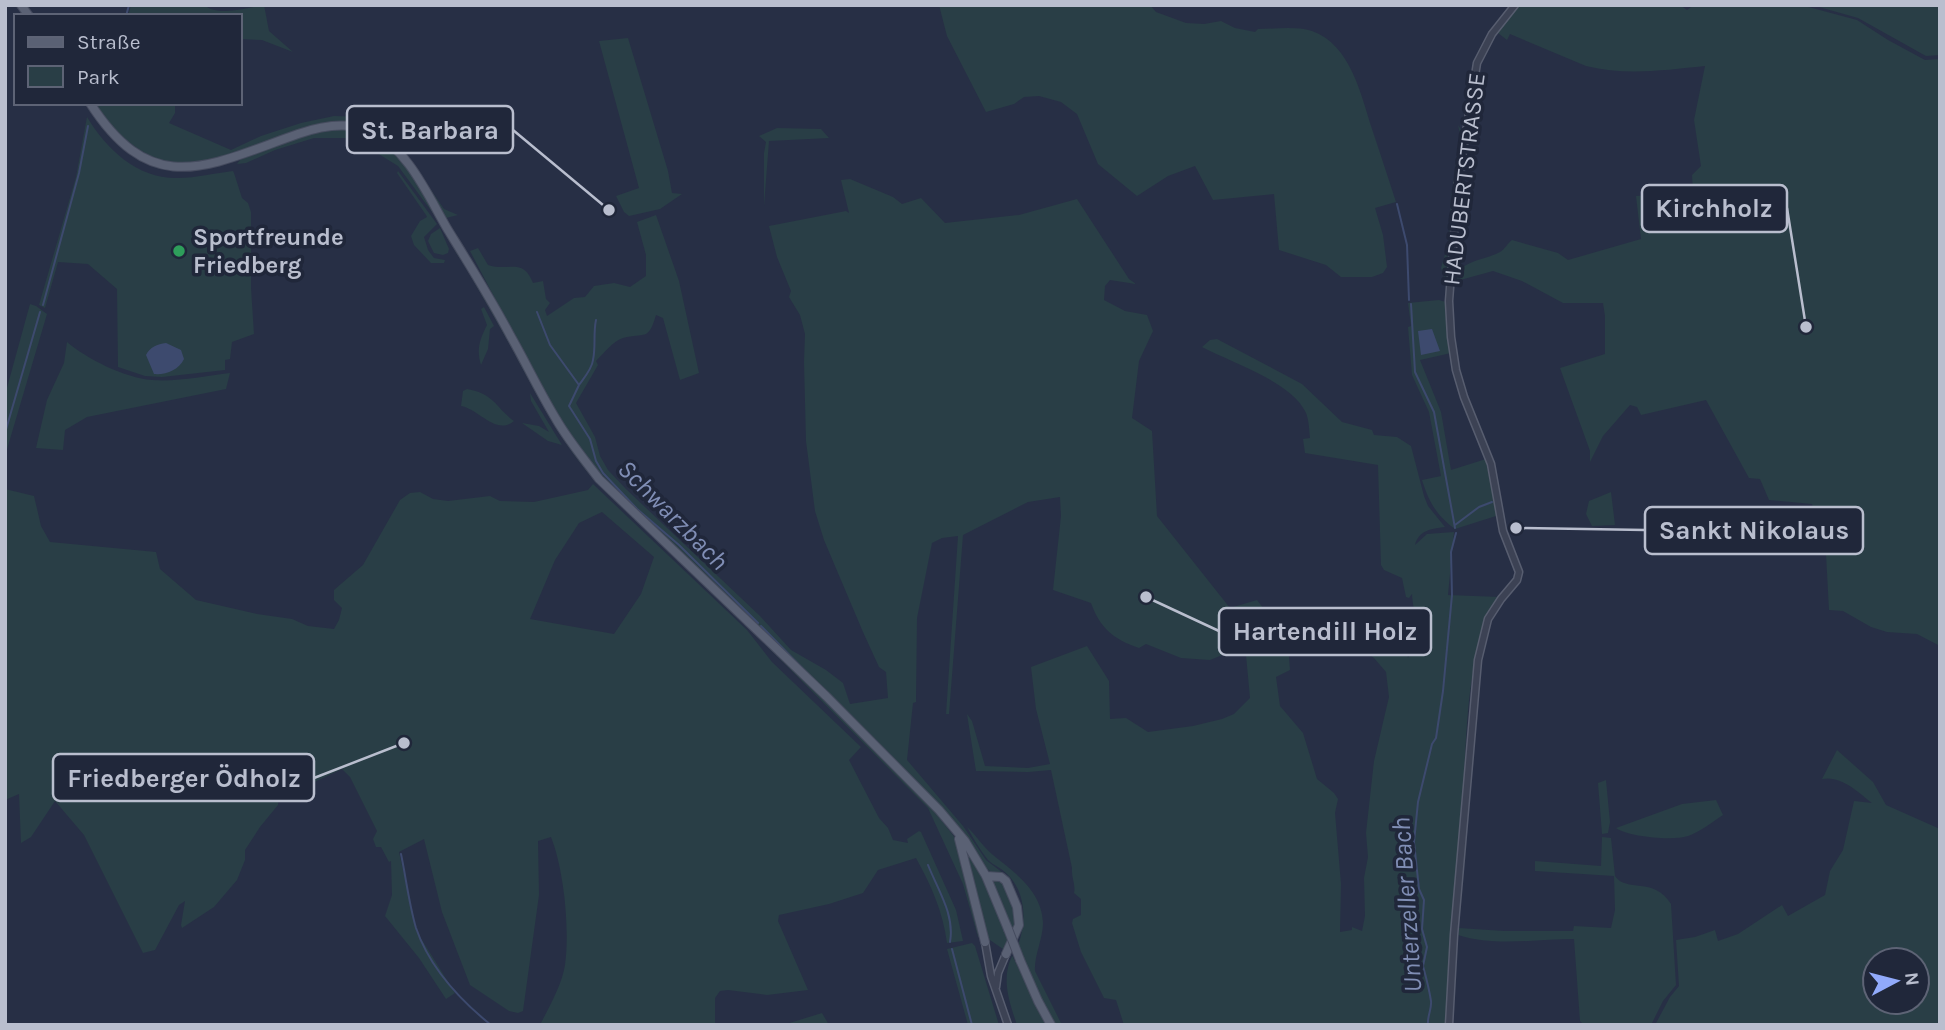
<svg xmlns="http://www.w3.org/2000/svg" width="1945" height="1030" font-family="Karla,sans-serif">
<rect width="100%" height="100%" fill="#272f45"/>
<path fill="#293e46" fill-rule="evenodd" d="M131 5H204C218 17 247 8 264 5L269 31 293 52 262 40 240 39V16H128Z
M939 5H1150L1156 12 1186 23 1204 24 1221 21 1235 28 1255 32 1258 29C1275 29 1296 26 1312 31 1351 45 1361 95 1372 129 1380 153 1388 177 1396 202L1375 208 1383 235 1387 267 1383 273 1372 277H1341L1326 265 1279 250 1274 194 1213 200 1195 166 1168 176 1137 196 1098 164 1077 114 1061 102 1039 96 1024 97 1014 104 986 112 947 36Z
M1519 5H1680L1687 10 1694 5H1801L1857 20 1888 40 1925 60 1940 59V646L1917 634 1887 632 1871 627 1843 611 1829 610 1826 554 1812 504 1769 500 1760 479 1749 478 1706 400 1641 415 1637 407 1630 405 1603 436 1590 462V451L1560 368 1605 354V316L1603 303H1563L1522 281 1493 271 1453 282C1459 260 1483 261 1500 252 1504 250 1508 243 1512 240L1558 253 1568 260 1641 239 1636 196 1693 192 1692 175 1701 166 1694 120 1705 66C1665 70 1626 76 1586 66L1510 34 1507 40 1498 33Z
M1812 5H1940V55L1926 56 1858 18Z
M628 38 668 171 672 193 682 194 660 209 629 216 624 212 616 196 639 188 599 41Z
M95 103H175V113L169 123 231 150 261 136 301 123 334 116 364 117 401 146 444 209 458 215 446 218C428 188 402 143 370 127 334 108 251 148 214 162L211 159C162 177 120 142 95 103Z
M87 117C107 150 138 179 178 178 196 178 215 173 233 171L234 173 242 198 248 203 251 212V288L254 334 232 342 230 359 225 360V370L162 377 145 376 118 367 117 289 88 264 58 262 45 308 39 305 76 177Z
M1458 125 1463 133 1447 297 1446 282 1441 268 1448 244 1451 198 1460 134Z
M330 128C339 129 349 128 358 130 400 141 418 186 438 220L398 166 369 148V144L349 138H314L275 150 246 163 237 164 240 160 311 132Z
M777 128 821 129 829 138 769 141 764 206V153L766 142 759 136Z
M398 171 437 224 424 237 428 250 434 258 445 260 444 263H431L414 245 411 236 420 221 427 217 426 215 397 173Z
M850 179 893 197 902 204 921 198 945 223 1019 215 1077 199 1129 279 1136 284 1110 280 1105 286 1104 300 1125 311 1147 315 1153 331 1139 361 1132 418 1152 431 1157 516 1230 608 1257 600 1283 634 1250 642 1266 647 1288 644 1290 670 1276 677 1280 706 1303 733 1317 779 1334 793 1338 799 1335 813 1341 884 1340 932 1352 930V927L1362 931 1365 916 1364 878 1368 857 1366 833 1374 761 1389 697 1386 672 1374 658 1358 646 1325 632C1362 626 1378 656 1407 653L1408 658C1426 624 1414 626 1412 594L1409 598 1406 597 1402 578 1384 570 1381 565 1378 465 1305 453 1303 439 1310 438C1309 429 1309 418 1305 411 1290 381 1230 362 1202 347L1210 340 1217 339 1302 384 1342 422 1372 430 1374 435 1397 437 1411 446 1424 496 1428 506 1445 527C1431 529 1419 530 1415 545L1427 534 1454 532 1448 595 1500 597C1465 653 1468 726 1463 790 1456 868 1450 946 1447 1025H1124L1116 1000 1104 998 1081 952 1072 923 1073 919 1081 915V899L1074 893C1076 884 1071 878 1072 868L1051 770 1028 772 976 771 967 714 972 721 985 766 1028 768 1050 764 1036 709 1031 667 1087 646 1109 681 1110 719 1126 718 1148 732 1193 726 1222 719 1234 714 1250 698 1246 655 1240 648 1210 660 1181 658 1146 644 1139 648C1113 639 1100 628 1091 603L1053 590 1061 516 1060 497 1028 502 963 535 949 714H946L958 536 942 538 932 543 917 618 916 699V702L913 703 907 760 963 826 986 860 1003 873 1002 875 991 872 985 867 942 808 917 781 602 475 572 439 550 403 470 251 478 248 488 265C508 272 523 257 533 283L543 281 546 299 550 303 545 310 547 316 574 298 585 297 594 286 614 283 630 287 646 276V255L637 222 656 215 679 281 699 373 680 380 663 318 656 315C648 342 645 332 623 338 613 341 604 353 596 361L598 365 576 403 595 437 600 456 608 470 626 489 760 616 791 650 826 670 843 683 850 704 888 698 886 672 879 667 863 632 824 540 815 511 806 441 804 362 805 334 800 315 789 297 791 291 777 257 769 226 846 211 849 213 841 180Z
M440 228 449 249 448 253 443 255 434 253 428 241 431 234Z
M454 250 466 265 541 399 612 495 610 496C565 453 539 399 510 345 495 319 480 292 465 266Z
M1439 300 1446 302 1451 353 1420 360 1441 412 1451 470 1486 459 1496 511V516L1455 529C1436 515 1429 502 1422 480L1441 476 1429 412 1412 375 1408 327 1411 326 1408 303Z
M30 304 36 306 47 314 5 456V395Z
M484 307 494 326 490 329 488 349 481 365C476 349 480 339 487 325L481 309Z
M67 342C87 359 125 378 152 380 177 382 205 376 230 373L226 389 87 417 65 430 63 450 36 448 47 400 64 363Z
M467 389C495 394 496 408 514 421 496 436 479 409 461 406L463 391Z
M530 393 562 445 548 441 522 423 539 426 549 432 531 401Z
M593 484 747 630 772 662 861 747 849 760 879 818 888 828 893 840 908 843 907 839 919 831 921 832 956 910 963 941 947 943C943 912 931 885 916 858L878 870 863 893 829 904 779 915 778 921 808 990 767 995 728 990 720 991 715 998V1025H540C549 1007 562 985 565 965 570 929 564 870 551 837L538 841 539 895 523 1011 518 1013 509 1011 470 985 442 912 424 839 399 852 417 932 455 993 446 999 419 958 385 916 392 895 391 861 389 862 381 847H376L373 839 377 831 350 777 342 769 304 787 292 781 280 789 278 805 260 827 245 850V860L237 880 214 907 182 928 181 925 185 901 179 905 155 950 143 953 84 835 55 801 31 837 21 843 19 794 5 800V489L34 496 41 526 50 542 156 552 160 569 196 600 257 614 292 619 308 626 334 629 339 620 342 608 334 600V590L363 565 400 500 410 493 420 492 433 499 448 501 490 496 500 501 534 502 588 490ZM602 512 654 557 641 594 614 634 530 619 555 560 579 523Z
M1611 492 1615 525 1592 526 1586 514 1589 501Z
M762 641 767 643 928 803 959 843 981 937H978L963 884 928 808Z
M1837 750 1873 782 1886 805 1940 829V1025H1655L1670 997 1679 986 1676 940 1695 937 1715 930 1718 941 1738 934 1782 905 1788 916 1825 895 1830 871 1843 850 1854 801 1872 803C1858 792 1841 775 1822 779ZM1917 960V1002H1875V960Z
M1606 780 1610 822 1608 833 1602 834 1598 783Z
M1716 800 1723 815C1712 822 1700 832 1688 836 1672 841 1629 837 1616 828L1682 804Z
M967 827C977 836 983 847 993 855 1015 873 1042 891 1043 923 1043 939 1034 955 1035 971L1062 1025H1055L1053 1020 1036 989 1018 945C1027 922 1026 891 1006 873 1001 868 993 865 988 860 980 850 973 838 967 827Z
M1602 837 1611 838 1615 876C1626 893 1654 876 1671 904L1676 985 1663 1001 1651 1025H1584L1580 1021 1574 939C1536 939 1495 947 1458 935L1459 928 1504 931H1573L1574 926 1611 928 1615 910 1614 876 1535 871V861L1601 866Z
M967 851C987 872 999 915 1009 943L1003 949 987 938Z
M989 877 1001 879 1018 918 1014 934Z
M972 943 975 946 999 1025H968L947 949Z
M1012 956 1013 957 1046 1025H1017C1009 1001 1001 979 1012 956Z
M822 1013 829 1025H783Z"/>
<path fill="#3d4a6e" d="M1432 329 1440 351 1421 355 1418 331Z
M166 343 181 350 184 359C179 370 166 375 154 374L146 355C150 347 157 344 166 343Z"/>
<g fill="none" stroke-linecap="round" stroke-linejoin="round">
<path stroke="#3d4a6e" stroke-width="2" d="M126 16 129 5
M1397 204 1407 245 1409 300
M1411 304 1415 372 1434 412 1455 528
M43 305 79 173 88 126
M537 312 550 345 579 385 569 406 590 439 596 461 603 473 637 509 679 545 758 623
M579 385C584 378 592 369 593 360 596 346 593 334 596 320
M5 433 40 312
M1455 525 1479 507 1492 502
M761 626 810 676
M401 854C406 878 409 904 416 928 429 966 460 1000 491 1025
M928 865C938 890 955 915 950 942
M952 949 972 1025
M1428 1025C1427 1016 1432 1009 1431 1001 1429 988 1426 977 1423 966L1427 947 1422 929 1424 900 1419 889 1414 842 1418 802 1432 744 1436 738 1443 691 1452 595 1451 552 1456 533"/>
<g stroke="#575d6f" stroke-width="9">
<path id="tertiary" d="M985 942 991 976 1008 1025
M996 987 998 973 1006 954
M1449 1025 1454 935 1478 660 1488 619 1501 599 1517 580 1519 572 1503 531 1491 464 1464 397 1456 370 1451 337 1449 301 1458 183 1477 63 1492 34 1515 5"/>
</g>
<g stroke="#454b5e" stroke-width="10">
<path id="primary" d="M21 5 29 16
M90 103C153 201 209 165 298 134 321 126 347 121 370 131 408 148 428 196 448 230 469 264 491 299 510 335 526 363 539 391 556 419 568 440 584 459 599 479L826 696 939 810 965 841 986 876 1008 929
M959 839 985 942
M986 876 1001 877 1006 881 1017 907 1019 925 1006 954
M1020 960 1038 1001 1051 1025"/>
</g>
<use href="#tertiary" stroke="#3c4254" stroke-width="6"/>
<use href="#primary" stroke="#5a6174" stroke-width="8"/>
<g stroke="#454b5e" stroke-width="10" stroke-linecap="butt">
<path id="primary-bridge" d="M1008 929 1020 960"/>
</g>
<use href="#primary-bridge" stroke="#5a6174" stroke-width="8"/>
</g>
<circle fill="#2e9e5b" stroke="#20273a" stroke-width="2.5" cx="179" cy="251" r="7"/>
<g text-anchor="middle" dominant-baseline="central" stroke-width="7" stroke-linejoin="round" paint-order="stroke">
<g font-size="24" fill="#b9bece" stroke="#20273a">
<text transform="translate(1464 179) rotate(-83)">HADUBERTSTRASSE</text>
</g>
<g font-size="24" font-weight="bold" fill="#b9bece" stroke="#20273a" text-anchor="start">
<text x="193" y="237">Sportfreunde<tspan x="193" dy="28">Friedberg</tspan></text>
</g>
<g font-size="26" font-style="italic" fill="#808eb5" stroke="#20273a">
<text transform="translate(673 515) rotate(45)">Schwarzbach</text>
<text transform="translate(1407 905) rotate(-94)">Unterzeller Bach</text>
</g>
</g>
<path fill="none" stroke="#b9bece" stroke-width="2.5" d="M609 210L513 130M1806 327L1787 208M1516 528L1645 530M1146 597L1219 631M404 743L314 778"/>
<g fill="#b9bece" stroke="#20273a" stroke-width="2.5">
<circle cx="609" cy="210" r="7"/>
<circle cx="1806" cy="327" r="7"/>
<circle cx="1516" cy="528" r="7"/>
<circle cx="1146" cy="597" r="7"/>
<circle cx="404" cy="743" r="7"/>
</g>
<g fill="#20273a" stroke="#b9bece" stroke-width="2.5">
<rect x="347" y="106" width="166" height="47" rx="7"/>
<rect x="1642" y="185" width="145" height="47" rx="7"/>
<rect x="1645" y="507" width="218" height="47" rx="7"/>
<rect x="1219" y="608" width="212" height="47" rx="7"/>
<rect x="53" y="754" width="261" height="47" rx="7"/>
</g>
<g font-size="26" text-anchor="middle" font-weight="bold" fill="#b9bece">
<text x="430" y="139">St. Barbara</text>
<text x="1714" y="217">Kirchholz</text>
<text x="1754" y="539">Sankt Nikolaus</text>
<text x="1325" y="640">Hartendill Holz</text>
<text x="184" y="787">Friedberger Ödholz</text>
</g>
<rect width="1945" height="1030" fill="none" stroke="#b9bece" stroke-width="14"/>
<rect x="14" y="14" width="228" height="91" fill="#20273a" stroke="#5d6375" stroke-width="2"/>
<rect x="28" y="37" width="35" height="10" fill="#5a6174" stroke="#5d6375" stroke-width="2"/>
<text x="77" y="49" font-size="21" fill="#b9bece">Straße</text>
<rect x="28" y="66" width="35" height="21" fill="#293e46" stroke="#5d6375" stroke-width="2"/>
<text x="77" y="84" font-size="21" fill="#b9bece">Park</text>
<g transform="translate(1896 981) rotate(83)"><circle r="33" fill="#20273a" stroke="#5d6375" stroke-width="2"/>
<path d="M0-5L12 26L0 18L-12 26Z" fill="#91aafb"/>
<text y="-10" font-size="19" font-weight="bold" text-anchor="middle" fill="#b9bece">N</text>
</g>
</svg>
